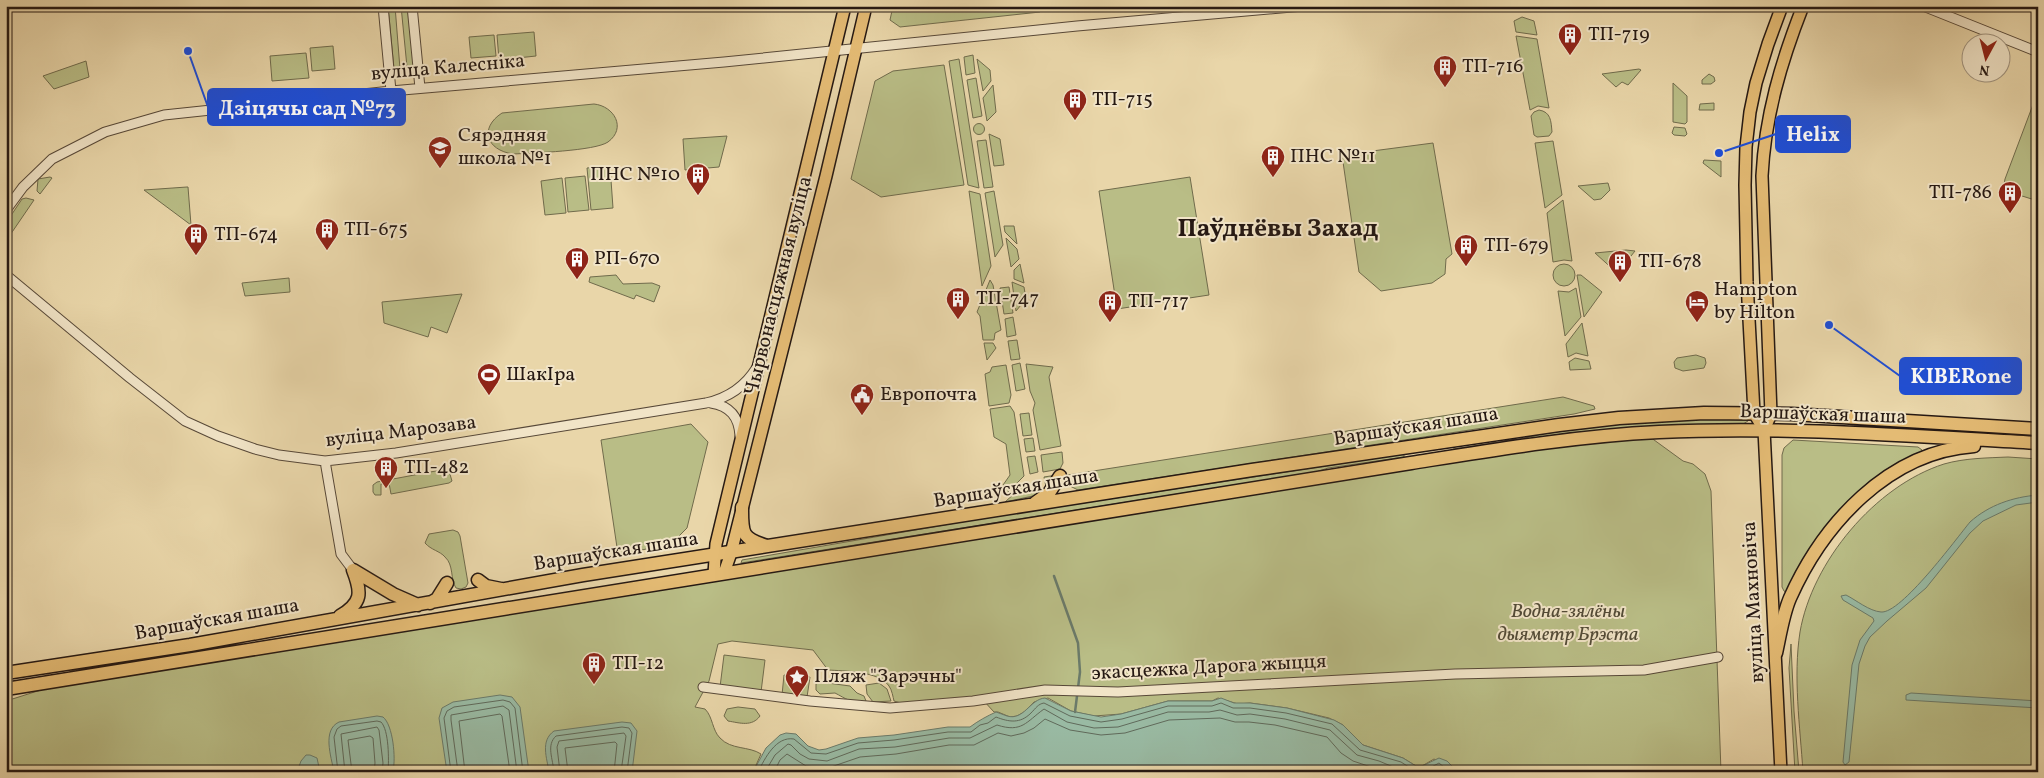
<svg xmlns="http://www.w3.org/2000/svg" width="2044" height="778" font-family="Vollkorn,serif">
<rect width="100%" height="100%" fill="#e9d6a9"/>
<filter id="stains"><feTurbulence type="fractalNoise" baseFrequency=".004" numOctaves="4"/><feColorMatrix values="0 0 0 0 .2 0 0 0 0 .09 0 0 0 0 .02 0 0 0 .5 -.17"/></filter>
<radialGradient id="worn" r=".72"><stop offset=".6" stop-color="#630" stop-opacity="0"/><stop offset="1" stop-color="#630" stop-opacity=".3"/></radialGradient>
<path fill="#b9bd86" stroke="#706b4c" d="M388 6H395L400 69H394Z
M401 6H408L414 67H407Z
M893 6H1039L1040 12 900 27 890 20Z
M1522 17 1534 21 1537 35 1516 32 1514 21Z
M534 32 536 56 499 60 497 35Z
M494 35 496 56 471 58 469 37Z
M1516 36 1537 39 1549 108 1538 106 1530 110Z
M333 46 335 69 312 71 310 48Z
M306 53 309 78 272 81 270 56Z
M973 55 975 73 966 75 964 57Z
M959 59 979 188 968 185 949 61Z
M977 59 990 70 991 81 983 91Z
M86 61 89 77 54 89 43 76Z
M944 65 964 185 881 197 851 179 875 81 893 71Z
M1639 69 1641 70 1628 85 1622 82 1616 87 1602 74Z
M1709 74 1714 77 1715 81 1711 84H1702V80Z
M976 78 982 116 973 118 967 80Z
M1673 83 1687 96V122L1685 124 1673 122Z
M993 85 996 112 987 121 983 98Z
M2037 94 2038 95V201L2003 190 2005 179Z
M1714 103V110H1699L1700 104Z
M594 104C614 106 627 128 608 142 595 151 532 153 513 154 486 150 479 128 502 113Z
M1539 110C1551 112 1551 121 1552 132L1549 136 1537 137 1534 135 1531 116 1534 112Z
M973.5 129a5.5 5.5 0 1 1 11 0a5.5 5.5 0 1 1-11 0Z
M1674 127 1685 128 1687 134 1685 136 1674 135 1672 133Z
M989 134 1000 139 1004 165 994 166Z
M727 136 719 167 685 170 683 139Z
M986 140 993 187 984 188 977 141Z
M1553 141 1562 195 1545 208 1535 143Z
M1433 143 1452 254 1446 259 1445 274 1432 283 1381 291 1359 272 1342 155Z
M1704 160 1721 161V177L1703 163Z
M610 166 613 208 591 210 587 168Z
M585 176 589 210 568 212 565 178Z
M50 177 52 178 40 194 37 191 38 179Z
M1190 177 1209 295 1117 309 1099 191Z
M562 178 566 213 545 215 541 181Z
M1608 183 1610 190 1601 199 1594 200 1578 186Z
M188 187 191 225 144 190 187 187Z
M969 191 980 194 991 266 982 286Z
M994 191 1003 245 995 257 985 193Z
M26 198 34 200 6 241V223L22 199Z
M1563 200 1572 261 1564 260 1553 262 1547 213Z
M1004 226H1014L1017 244 1005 232Z
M1006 238 1017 249 1019 259 1011 267Z
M1626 250 1635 251 1619 271 1616 272 1595 253Z
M1020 264 1024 283 1014 279V270Z
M1553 275a11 11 0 1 1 22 0a11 11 0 1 1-22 0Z
M616 275 623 284 652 283 660 286 654 302 636 295 634 299 589 282 590 277Z
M1577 275H1581L1602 292 1584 317Z
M289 278 290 292 245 296 242 283Z
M990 280 993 285 1001 330 995 333 994 340H983L980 316 977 312Z
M1012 282 1024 287 1026 299 1016 311Z
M1009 287 1013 313 1004 314 1000 288Z
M1576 288 1581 317 1565 336 1558 291 1569 292Z
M462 294 447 333 431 327 428 337 384 323 382 302Z
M1013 317 1016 335 1007 337 1005 319Z
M1582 323 1588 356 1576 353 1568 357 1566 344Z
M1017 340 1020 359 1011 360 1008 341Z
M984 343H993L996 348 987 360Z
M1696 355 1705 358 1706 363 1704 368 1683 371 1675 368 1674 362 1677 358Z
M1575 358 1589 361 1591 369 1570 370 1569 362Z
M1020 363 1025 389 1016 391 1012 365Z
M1026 364 1053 367 1049 377 1061 446 1040 450 1033 410 1035 403 1030 391Z
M1006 365 1011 395 1009 403 989 406 985 374 990 372 992 367Z
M1563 397 1594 406 1595 409 1574 414 1078 490 1068 485 1065 479 1068 475Z
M1010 406 1014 412 1024 476 1004 496 1003 485 1010 475 1006 444 994 437 990 409Z
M1029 413 1032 435 1023 436 1020 414Z
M1707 418 1747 419 1748 421 1743 424 1698 425 1453 451V449L1525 438 1554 431 1598 426Z
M691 424 708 442 687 528 670 545 618 554 601 440Z
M1650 437 1683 461 1693 464 1705 474 1711 491 1721 772H1458L1434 759 1422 766H1416L1403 758 1363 745 1343 725 1329 718 1287 708 1250 703 1238 704 1218 698 1212 701H1168L1121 714 1094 716 1071 711 1048 698 1034 702 1024 712 1017 716 1010 717 998 712H994L983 700 953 699 901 703 894 701C893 697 892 690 889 686 879 671 844 671 828 670L813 650 732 641 718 644 709 681 695 707 705 709C713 717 712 730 720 738 731 750 749 746 761 754L753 772H6V701L44 689 903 549 1578 443Z
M1033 438 1035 451 1026 452 1024 439Z
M1793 440 1918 447 1922 450 1921 454 1866 486 1787 593 1784 591 1782 587V455L1784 448Z
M1062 452 1063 463 1060 469 1043 472 1041 455Z
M1404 454V457L1328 468 1316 472 741 563 742 560 979 519Z
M1035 456 1038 472 1030 474 1027 457Z
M2008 457 2038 459V772H1803C1800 726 1793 677 1800 632 1812 562 1875 486 1944 464 1965 458 1987 458 2008 457Z
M441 470 449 471 452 481 449 483 391 494 389 483 381 484V495H375L373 492V485L377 482Z
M1057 475 1042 494 1005 502 1026 483 1028 491 1038 492 1046 487 1044 477Z
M453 530 458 532 460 536 468 583 466 587 461 589 456 588C450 579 454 565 445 557 440 551 431 550 425 543L429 534Z
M1791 644 1794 711 1799 772H1795L1789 668Z
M724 655 765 660 761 692 720 687Z
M784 675 810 677 807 697 782 695Z
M820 682 850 686 857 693 864 696 866 701C853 705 845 698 835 693L820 694 816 690V684Z
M879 683 887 689 891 701 873 702 867 694 866 685Z
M738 707 755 709 760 716C752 727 740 723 728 721L724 716 727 709Z"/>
<path fill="#99baa3" stroke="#6b7a69" d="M2038 495V502L2016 505 1983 521 1970 533 1926 588 1887 621 1870 637 1865 646 1859 664 1849 762 1845 765 1843 762 1852 665 1860 640 1874 621 1873 618 1843 600 1841 596 1846 595C1856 600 1869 611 1881 612 1901 614 1956 539 1970 522 1989 505 2013 497 2038 495Z
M1911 693 2038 701V708L1906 700V695Z
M500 695 512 697 520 707 529 772H447L439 718 442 708 453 702Z
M1045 698 1071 711 1101 717 1121 714 1168 701H1212L1221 698 1234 703H1250L1287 708 1334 720 1343 725 1363 745 1403 758 1416 766H1422L1439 758 1447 761 1458 772H753L766 748 780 735 786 733 796 734 808 746 819 750 826 749 858 738 894 735 948 727H970C978 721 987 716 996 712 1000 713 1003 715 1007 716 1024 721 1030 699 1045 698Z
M377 716 383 717C393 725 396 758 393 771L334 772C331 756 322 730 339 722Z
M622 722 631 723 637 731 632 772H549C547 758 540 741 554 731Z
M306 755H310L317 758 320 772H297L301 761Z"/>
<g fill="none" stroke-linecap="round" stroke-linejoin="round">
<path stroke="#606a5b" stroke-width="1" d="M338 772 334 737 337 729 341 726 377 721 381 722C389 730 389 760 388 772
M345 772 341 734 377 727 379 730 383 763 382 772
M352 772 348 740 370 736 373 738 375 763 374 772
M451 772 444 718 447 711 454 707 503 700 510 702 515 708 523 772
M458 772 451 720V715L503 706 509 710 517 772
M465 772 459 721 500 714 502 716 510 772
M554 772C553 759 546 745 556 736L622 727 629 728 632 733 627 772
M560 772 557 747 559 741 624 733 626 736 621 772
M568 772 565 748 615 742 617 744 614 772
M758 772C765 758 776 736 794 739L811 753 826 754 858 743 894 740 948 732H971L980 725 988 723 996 717C1009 722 1020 724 1031 713 1036 708 1038 704 1044 703L1070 716 1101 722 1122 719 1168 706H1212L1221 703 1233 708H1250L1286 713 1332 724 1360 750 1401 762 1415 771H1424L1439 763 1450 772
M765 772 775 755 788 744 791 745 800 754 809 759 827 761 859 749 895 747 949 738H970L997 725C1022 733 1026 722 1044 709L1067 722 1094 728 1118 727 1168 712H1209L1220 710 1237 715 1250 714 1285 719 1330 730 1357 755 1379 761 1405 772
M774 772 780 760 787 754 806 766 828 768 860 757 896 754 949 745H974L998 733 1011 736 1024 733 1034 728 1045 719 1070 730 1101 735 1125 733 1169 720 1220 718 1235 722H1249L1275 725 1327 737 1341 753 1353 761 1386 772"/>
<path stroke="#6b7a69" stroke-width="2.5" d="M1054 576 1078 643 1080 672 1075 712"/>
<g stroke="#574838" stroke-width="11">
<path id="minor" d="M383 6 391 91
M412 6 420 88
M1923 6 2038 52
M6 210 23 187 52 159 105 132 164 115 391 91 724 62 1077 26 1303 6
M6 275 130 378 185 421 218 436 255 449 279 455 325 461 396 453 706 403C728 398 745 387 757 367
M711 403C730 406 739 417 740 436
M325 461 341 554 353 570
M703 687 810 701 890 708 973 701 1045 690 1118 692 1455 674 1644 670 1718 657"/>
</g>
<g stroke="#261913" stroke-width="14">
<path id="major" d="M1764 430 1754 413 1747 282 1745 185 1746 147 1750 112 1756 83 1768 44 1782 6
M724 573 731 553 826 176 866 6
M714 574 716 544 845 6
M1781 772 1764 430 1771 414 1762 176C1765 116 1781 62 1803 6"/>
</g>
<g stroke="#261913" stroke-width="15">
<path id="highway" d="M1035 503 1049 493 1060 476
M742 507C742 533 741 538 767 546
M353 570 393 594 418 605
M478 580 486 586 501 589
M430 603 437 599 447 583
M340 616C362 603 362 593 353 570
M1776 653C1780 635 1783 614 1790 598 1823 524 1888 452 1974 446
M6 673 190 645 583 575 1252 470 1559 425 1619 418 1704 413 1792 414 2038 429
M6 689 1411 463C1493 450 1576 436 1659 432 1785 426 1912 436 2038 443"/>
</g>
<use href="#minor" stroke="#f1e4c7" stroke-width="9"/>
<use href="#major" stroke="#e4bb74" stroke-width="11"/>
<use href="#highway" stroke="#e4bb74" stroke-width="12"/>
</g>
<defs>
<g id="building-pin" transform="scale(1.25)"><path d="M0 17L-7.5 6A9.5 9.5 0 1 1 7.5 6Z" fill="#8f2418" stroke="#f1e4c7"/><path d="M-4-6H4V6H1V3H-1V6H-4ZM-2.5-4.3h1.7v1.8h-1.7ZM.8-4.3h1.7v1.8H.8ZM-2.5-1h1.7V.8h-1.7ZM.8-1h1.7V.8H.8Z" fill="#fff"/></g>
<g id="school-pin" transform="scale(1.25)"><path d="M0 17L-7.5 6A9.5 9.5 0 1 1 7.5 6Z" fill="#8f2418" stroke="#f1e4c7"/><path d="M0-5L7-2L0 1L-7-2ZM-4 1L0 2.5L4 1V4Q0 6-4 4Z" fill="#fff"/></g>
<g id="hotel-pin" transform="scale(1.25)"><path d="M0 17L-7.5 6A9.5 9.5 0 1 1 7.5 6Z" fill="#8f2418" stroke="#f1e4c7"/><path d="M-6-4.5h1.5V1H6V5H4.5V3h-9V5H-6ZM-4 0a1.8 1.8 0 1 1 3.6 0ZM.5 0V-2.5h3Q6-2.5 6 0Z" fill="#fff"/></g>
<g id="stadium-pin" transform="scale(1.25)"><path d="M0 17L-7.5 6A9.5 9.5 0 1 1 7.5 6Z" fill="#8f2418" stroke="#f1e4c7"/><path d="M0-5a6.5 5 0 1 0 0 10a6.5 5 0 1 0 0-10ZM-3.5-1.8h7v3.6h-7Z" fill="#fff"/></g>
<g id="civic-pin" transform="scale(1.25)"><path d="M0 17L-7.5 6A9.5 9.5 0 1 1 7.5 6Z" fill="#8f2418" stroke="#f1e4c7"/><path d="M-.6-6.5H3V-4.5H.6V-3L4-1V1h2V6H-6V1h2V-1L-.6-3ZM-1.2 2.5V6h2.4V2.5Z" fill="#fff"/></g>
<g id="sight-pin" transform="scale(1.25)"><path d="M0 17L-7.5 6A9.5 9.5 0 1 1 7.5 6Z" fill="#8f2418" stroke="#f1e4c7"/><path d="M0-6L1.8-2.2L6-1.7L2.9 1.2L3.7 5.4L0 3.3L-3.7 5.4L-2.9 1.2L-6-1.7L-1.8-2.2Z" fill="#fff"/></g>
</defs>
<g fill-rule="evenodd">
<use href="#building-pin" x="1570" y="35"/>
<use href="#building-pin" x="1445" y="67"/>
<use href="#building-pin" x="1075" y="100"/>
<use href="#school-pin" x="440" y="148"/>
<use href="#building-pin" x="1273" y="157"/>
<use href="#building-pin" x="698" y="175"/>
<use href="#building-pin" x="2010" y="193"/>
<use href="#building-pin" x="327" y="230"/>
<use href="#building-pin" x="196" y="235"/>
<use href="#building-pin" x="1466" y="246"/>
<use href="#building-pin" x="577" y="259"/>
<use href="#building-pin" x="1620" y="262"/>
<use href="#building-pin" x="958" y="299"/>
<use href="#building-pin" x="1110" y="302"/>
<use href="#hotel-pin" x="1697" y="302"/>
<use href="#stadium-pin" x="489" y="375"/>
<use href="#civic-pin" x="862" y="395"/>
<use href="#building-pin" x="386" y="468"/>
<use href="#building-pin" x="594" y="664"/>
<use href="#sight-pin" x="797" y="677"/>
</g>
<g text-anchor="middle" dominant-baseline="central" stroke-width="4" stroke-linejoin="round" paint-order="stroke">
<g font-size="20" fill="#261913" stroke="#f1e4c7" text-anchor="start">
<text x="1588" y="35">ТП-719</text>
<text x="1462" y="67">ТП-716</text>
<text x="1092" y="100">ТП-715</text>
<text x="458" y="136">Сярэдняя<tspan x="458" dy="23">школа №1</tspan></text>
<text x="1290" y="157">ПНС №11</text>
<text x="680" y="175" text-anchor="end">ПНС №10</text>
<text x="1992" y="193" text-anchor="end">ТП-786</text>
<text x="344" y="230">ТП-675</text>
<text x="214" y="235">ТП-674</text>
<text x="1484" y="246">ТП-679</text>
<text x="594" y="259">РП-670</text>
<text x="1638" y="262">ТП-678</text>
<text x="1714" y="290">Hampton<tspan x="1714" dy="23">by Hilton</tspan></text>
<text x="976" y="299">ТП-747</text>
<text x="1128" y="302">ТП-717</text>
<text x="506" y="375">ШакІра</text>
<text x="880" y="395">Европочта</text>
<text x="404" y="468">ТП-482</text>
<text x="612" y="664">ТП-12</text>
<text x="814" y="677">Пляж "Зарэчны"</text>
</g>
<g font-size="20" fill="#261913" stroke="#f1e4c7">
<text transform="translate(448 68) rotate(-5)">вуліца Калесніка</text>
<text transform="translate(779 286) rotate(-76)">Чырвонасцяжная вуліца</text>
<text transform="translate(1823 415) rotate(2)">Варшаўская шаша</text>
<text transform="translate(1416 427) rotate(-9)">Варшаўская шаша</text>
<text transform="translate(401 432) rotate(-7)">вуліца Марозава</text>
<text transform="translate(1016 489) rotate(-9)">Варшаўская шаша</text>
<text transform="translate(616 552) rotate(-9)">Варшаўская шаша</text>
<text transform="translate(1754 602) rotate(-93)">вуліца Махновіча</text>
<text transform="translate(217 620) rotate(-10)">Варшаўская шаша</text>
<text transform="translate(1209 668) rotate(-3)">экасцежка Дарога жыцця</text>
</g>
<g font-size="20" font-style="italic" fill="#524a36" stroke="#f1e4c7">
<text x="1568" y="612">Водна-зялёны<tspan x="1568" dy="23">дыяметр Брэста</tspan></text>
</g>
<g font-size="25" font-weight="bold" fill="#261913" stroke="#f1e4c7">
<text x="1278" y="229">Паўднёвы Захад</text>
</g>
</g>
<path fill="none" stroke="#1d4ed8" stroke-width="2" d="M188 51L208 107M1719 153L1776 134M1829 325L1900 376"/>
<g fill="#1d4ed8" stroke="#f1e4c7" stroke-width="2">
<circle cx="188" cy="51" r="5"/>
<circle cx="1719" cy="153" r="5"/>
<circle cx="1829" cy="325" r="5"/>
</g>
<g fill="#1d4ed8" stroke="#1d4ed8" stroke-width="2">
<rect x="208" y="89" width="197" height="36" rx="5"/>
<rect x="1776" y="116" width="74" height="36" rx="5"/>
<rect x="1900" y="358" width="121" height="36" rx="5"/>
</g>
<g font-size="21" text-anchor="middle" font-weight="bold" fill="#fff">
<text x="307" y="115">Дзіцячы сад №73</text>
<text x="1813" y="141">Helix</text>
<text x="1961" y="383">KIBERone</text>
</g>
<rect width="2044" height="778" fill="none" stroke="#e9d6a9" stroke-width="25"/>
<rect x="8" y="8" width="2029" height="763" fill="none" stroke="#261913" stroke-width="2.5"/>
<rect x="12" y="12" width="2019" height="753" fill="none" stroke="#261913"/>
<g transform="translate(1986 58) rotate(187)"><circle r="24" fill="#f1e4c7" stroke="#a0937f"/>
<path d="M0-4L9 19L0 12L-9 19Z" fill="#8f2418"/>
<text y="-8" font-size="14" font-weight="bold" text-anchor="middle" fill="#261913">N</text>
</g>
<rect width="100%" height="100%" filter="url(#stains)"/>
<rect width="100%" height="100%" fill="url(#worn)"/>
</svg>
